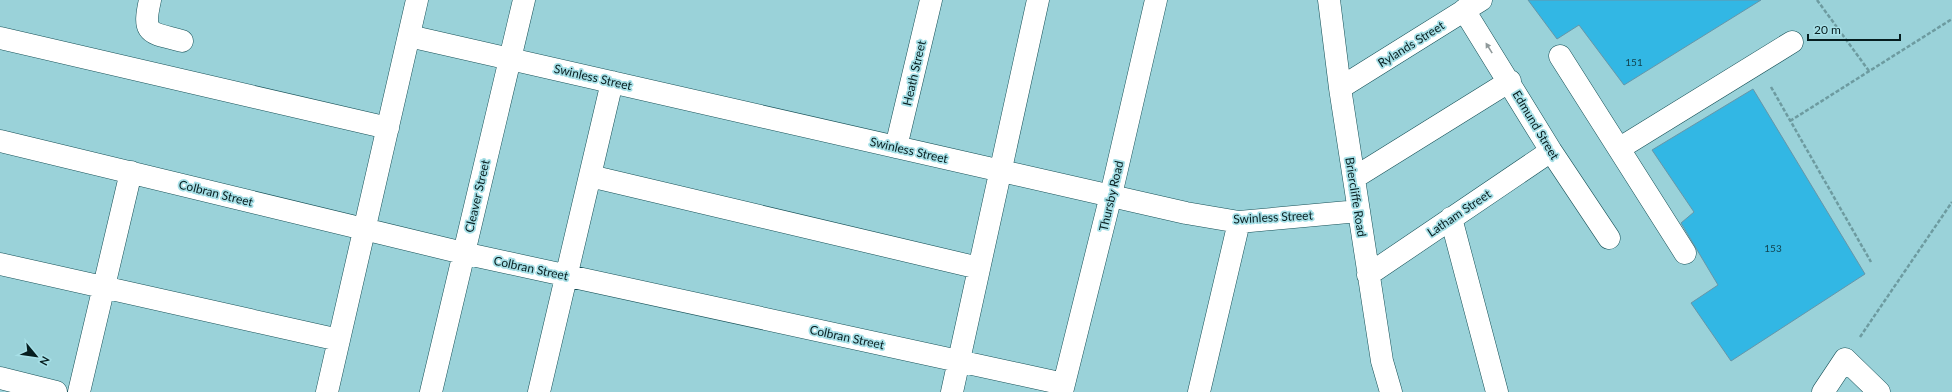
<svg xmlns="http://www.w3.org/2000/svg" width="1952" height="392" font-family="Lato,sans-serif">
<rect width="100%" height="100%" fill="#9ad2d9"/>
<path fill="#32b7e4" stroke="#6696a9" d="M1528 0H1761L1624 85 1579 25 1557 39Z
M1753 89 1865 274 1731 361 1691 303 1718 285 1681 223 1694 212 1652 150Z"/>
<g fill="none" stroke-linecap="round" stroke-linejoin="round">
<g stroke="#165057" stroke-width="23">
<path id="minor" d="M150 0C142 36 150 32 182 41
M1329 0 1340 88 1382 361 1391 392
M1464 10 1551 151 1609 238
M409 36 1186 213 1239 222 1359 211
M0 38 388 128
M1560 56 1685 253
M1340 88 1481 0
M0 141 463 253 1064 384
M896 147 931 0
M1620 148 1792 42
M590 176 979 268
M1354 178 1510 81
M1451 218 1497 392
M0 264 339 340
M1368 275 1551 151
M0 378 56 392
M79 392 131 172
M327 392 417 0
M431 392 524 0
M539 392 612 82
M952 392 1038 0
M1062 392 1111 195 1156 0
M1199 392 1239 222
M1823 392 1845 359 1879 392"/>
</g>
<path stroke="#6d9ba0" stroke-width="2.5" stroke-dasharray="4 2" stroke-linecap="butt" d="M1817 0 1869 71
M1771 87 1871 262
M1790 121 1952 19
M1860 337 1952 202"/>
<use href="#minor" stroke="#fff" stroke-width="22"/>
</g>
<defs><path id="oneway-solid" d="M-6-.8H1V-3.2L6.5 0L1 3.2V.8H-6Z"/></defs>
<use fill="#8f999a" href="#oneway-solid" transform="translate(1489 48) rotate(-122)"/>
<g text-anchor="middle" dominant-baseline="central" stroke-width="3.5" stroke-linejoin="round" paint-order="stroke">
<g font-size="10" fill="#114450">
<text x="1634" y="62">151</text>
<text x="1773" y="248">153</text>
</g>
<g font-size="12" fill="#061d1f" stroke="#a7e0e7">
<text transform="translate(1411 44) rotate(-32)">Rylands Street</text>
<text transform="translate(914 73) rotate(-77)">Heath Street</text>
<text transform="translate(593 77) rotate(13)">Swinless Street</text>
<text transform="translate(1536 125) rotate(59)">Edmund Street</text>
<text transform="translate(909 150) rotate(13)">Swinless Street</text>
<text transform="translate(216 193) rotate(14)">Colbran Street</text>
<text transform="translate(477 196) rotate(-77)">Cleaver Street</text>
<text transform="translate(1111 196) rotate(-77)">Thursby Road</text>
<text transform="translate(1356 197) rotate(81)">Briercliffe Road</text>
<text transform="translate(1459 213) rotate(-34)">Latham Street</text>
<text transform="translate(1273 217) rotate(-3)">Swinless Street</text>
<text transform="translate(531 268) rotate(12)">Colbran Street</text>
<text transform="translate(847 337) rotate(12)">Colbran Street</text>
</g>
</g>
<g transform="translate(36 356) rotate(119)" stroke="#a7e0e7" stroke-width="3" paint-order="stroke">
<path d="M0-3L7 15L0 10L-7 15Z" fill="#061d1f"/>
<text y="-6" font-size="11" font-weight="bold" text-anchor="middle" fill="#061d1f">N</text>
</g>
<path d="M1808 34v6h92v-6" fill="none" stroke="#061d1f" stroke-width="2"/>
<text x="1814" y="34" font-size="12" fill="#061d1f" stroke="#a7e0e7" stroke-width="3" paint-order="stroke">20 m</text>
</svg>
